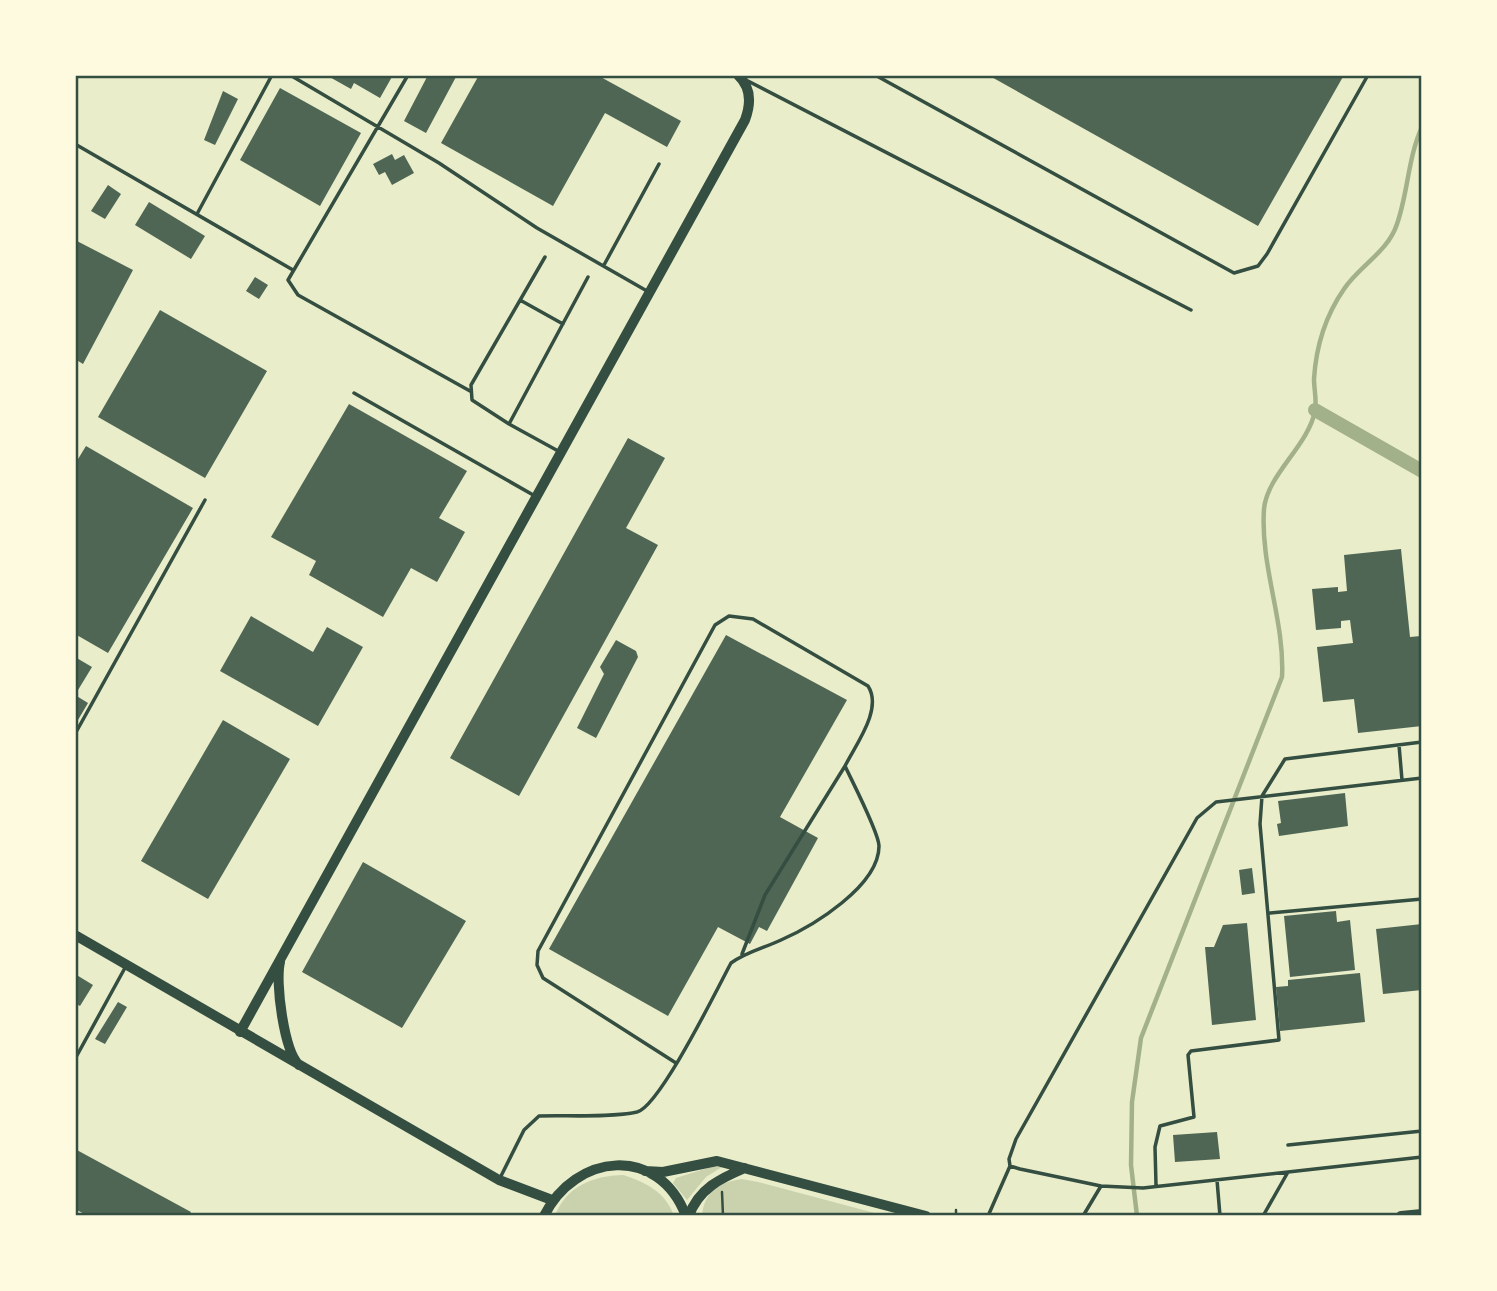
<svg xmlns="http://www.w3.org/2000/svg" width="1497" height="1291" font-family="Figtree,sans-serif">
<rect width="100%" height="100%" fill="#e9edc9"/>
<path fill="#cad2ad" d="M714 1166 722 1167 706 1177 687 1200 673 1183 676 1178Z
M623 1175C645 1182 666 1192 674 1216H555C566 1186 593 1176 623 1175Z
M742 1179 758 1182 886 1216H702C704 1192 719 1182 742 1179Z"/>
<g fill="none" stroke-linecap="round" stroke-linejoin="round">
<path stroke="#a3b18a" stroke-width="4.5" d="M1137 1216 1131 1165 1132 1102 1141 1038 1282 677C1285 621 1260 566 1264 509 1267 475 1308 446 1315 411 1317 401 1314 389 1314 379 1316 347 1326 315 1344 289 1359 266 1388 252 1397 224 1408 193 1408 157 1422 127"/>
<path stroke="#a3b18a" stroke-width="14" d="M1315 410 1422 471"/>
</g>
<path fill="#4f6655" d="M326 75H393L380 98 354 83 351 89Z
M428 75H457L426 133 404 121Z
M479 75H597L681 121 667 147 605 113 553 206 441 143Z
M988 75H1344L1258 226Z
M280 88 361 133 320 206 240 160Z
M223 91 238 99 215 145 204 140Z
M392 154 395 160 404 155 414 173 392 185 385 172 379 175 373 164Z
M108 185 121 194 105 219 91 211Z
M149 202 205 236 191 259 135 225Z
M75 240 133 270 83 364 75 359Z
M255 277 268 285 259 299 246 291Z
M160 310 267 371 205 478 98 417Z
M349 404 467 471 439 518 465 532 437 582 411 568 383 617 309 575 316 561 271 537Z
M628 438 665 458 626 528 658 545 519 796 450 758Z
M86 446 193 508 108 653 75 634V464Z
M1401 549 1410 637 1421 636 1422 642V726L1358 733 1354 699 1323 702 1317 647 1353 643 1350 620 1341 621V628L1316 630 1312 589 1338 587V592L1347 591 1344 555Z
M251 616 313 652 327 627 363 647 318 726 220 671Z
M726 635 847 700 780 817 818 838 767 931 759 927 750 944 718 927 668 1016 549 949Z
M616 640 636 651 638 657 596 738 577 728 604 674 600 667Z
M75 657 92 667 75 695Z
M75 695 88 703 75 725Z
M223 720 290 759 208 899 141 861Z
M1345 793 1348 826 1279 836 1277 824 1281 823 1278 801Z
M363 862 466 921 402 1028 302 972Z
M1252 868 1255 893 1242 895 1239 870Z
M1336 911 1337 922 1350 920 1355 970 1290 977 1284 916Z
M1247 923 1256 1020 1212 1025 1205 947H1214L1223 925Z
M1422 924V990L1383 994 1376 929Z
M1360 973 1365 1022 1280 1031 1276 987 1288 986V980Z
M75 974 93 985 80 1006 75 1003Z
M118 1002 127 1007 105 1044 95 1039Z
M1217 1132 1220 1159 1175 1162 1173 1135Z
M75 1149 191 1212 189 1216H88L75 1209Z"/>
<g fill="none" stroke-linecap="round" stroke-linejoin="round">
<path stroke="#344e41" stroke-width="2.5" d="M722 1192 723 1216
M956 1216V1210"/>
<path stroke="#344e41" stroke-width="3.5" d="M290 75 439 163 537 228 647 291
M408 75 288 280 298 295 470 391
M875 75 1234 273 1258 266 1267 254 1368 75
M748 81 1191 310
M75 144 293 270
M197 214 272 75
M604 265 659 164
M520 300 563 324
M354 393 535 496
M509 424 472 400 471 385 545 257
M560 452 509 424 588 277
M75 734 205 500
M1399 745 1402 780
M1270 913 1422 899
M742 954 765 895 845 766
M75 1059 126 966
M1288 1145 1422 1131
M1288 1172 1143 1188 1101 1186 1020 1169 1010 1166 1009 1159 1016 1139 1197 818 1216 802 1422 778
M500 1178 524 1130 539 1116C566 1115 611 1118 637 1112 660 1106 717 989 731 963 746 952 764 948 781 940 813 926 879 886 879 846 879 833 852 781 845 766 856 744 883 709 868 686L753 619 729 616 715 625 538 951 537 965 543 978 676 1063
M1217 1180 1220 1216
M1156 1185 1155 1147 1160 1126 1194 1117 1188 1055 1191 1051 1279 1040 1260 824 1262 796 1285 759 1422 742
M988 1216 1010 1166
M1083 1216 1101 1186
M1263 1216 1288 1172 1422 1157"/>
<path stroke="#344e41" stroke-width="10" d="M75 935 499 1180 552 1200
M280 962C275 982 284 1051 299 1065
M240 1032 745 120C751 104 752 88 738 75
M645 1171 663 1172 717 1161 926 1216
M544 1216C575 1153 659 1144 686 1216
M689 1216C698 1189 721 1178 745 1168
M1401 1216 1422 1214"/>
</g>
<rect width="1497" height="1291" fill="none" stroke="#fefae0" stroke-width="154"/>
<rect x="77" y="77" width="1343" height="1137" fill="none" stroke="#344e41" stroke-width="2.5"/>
</svg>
